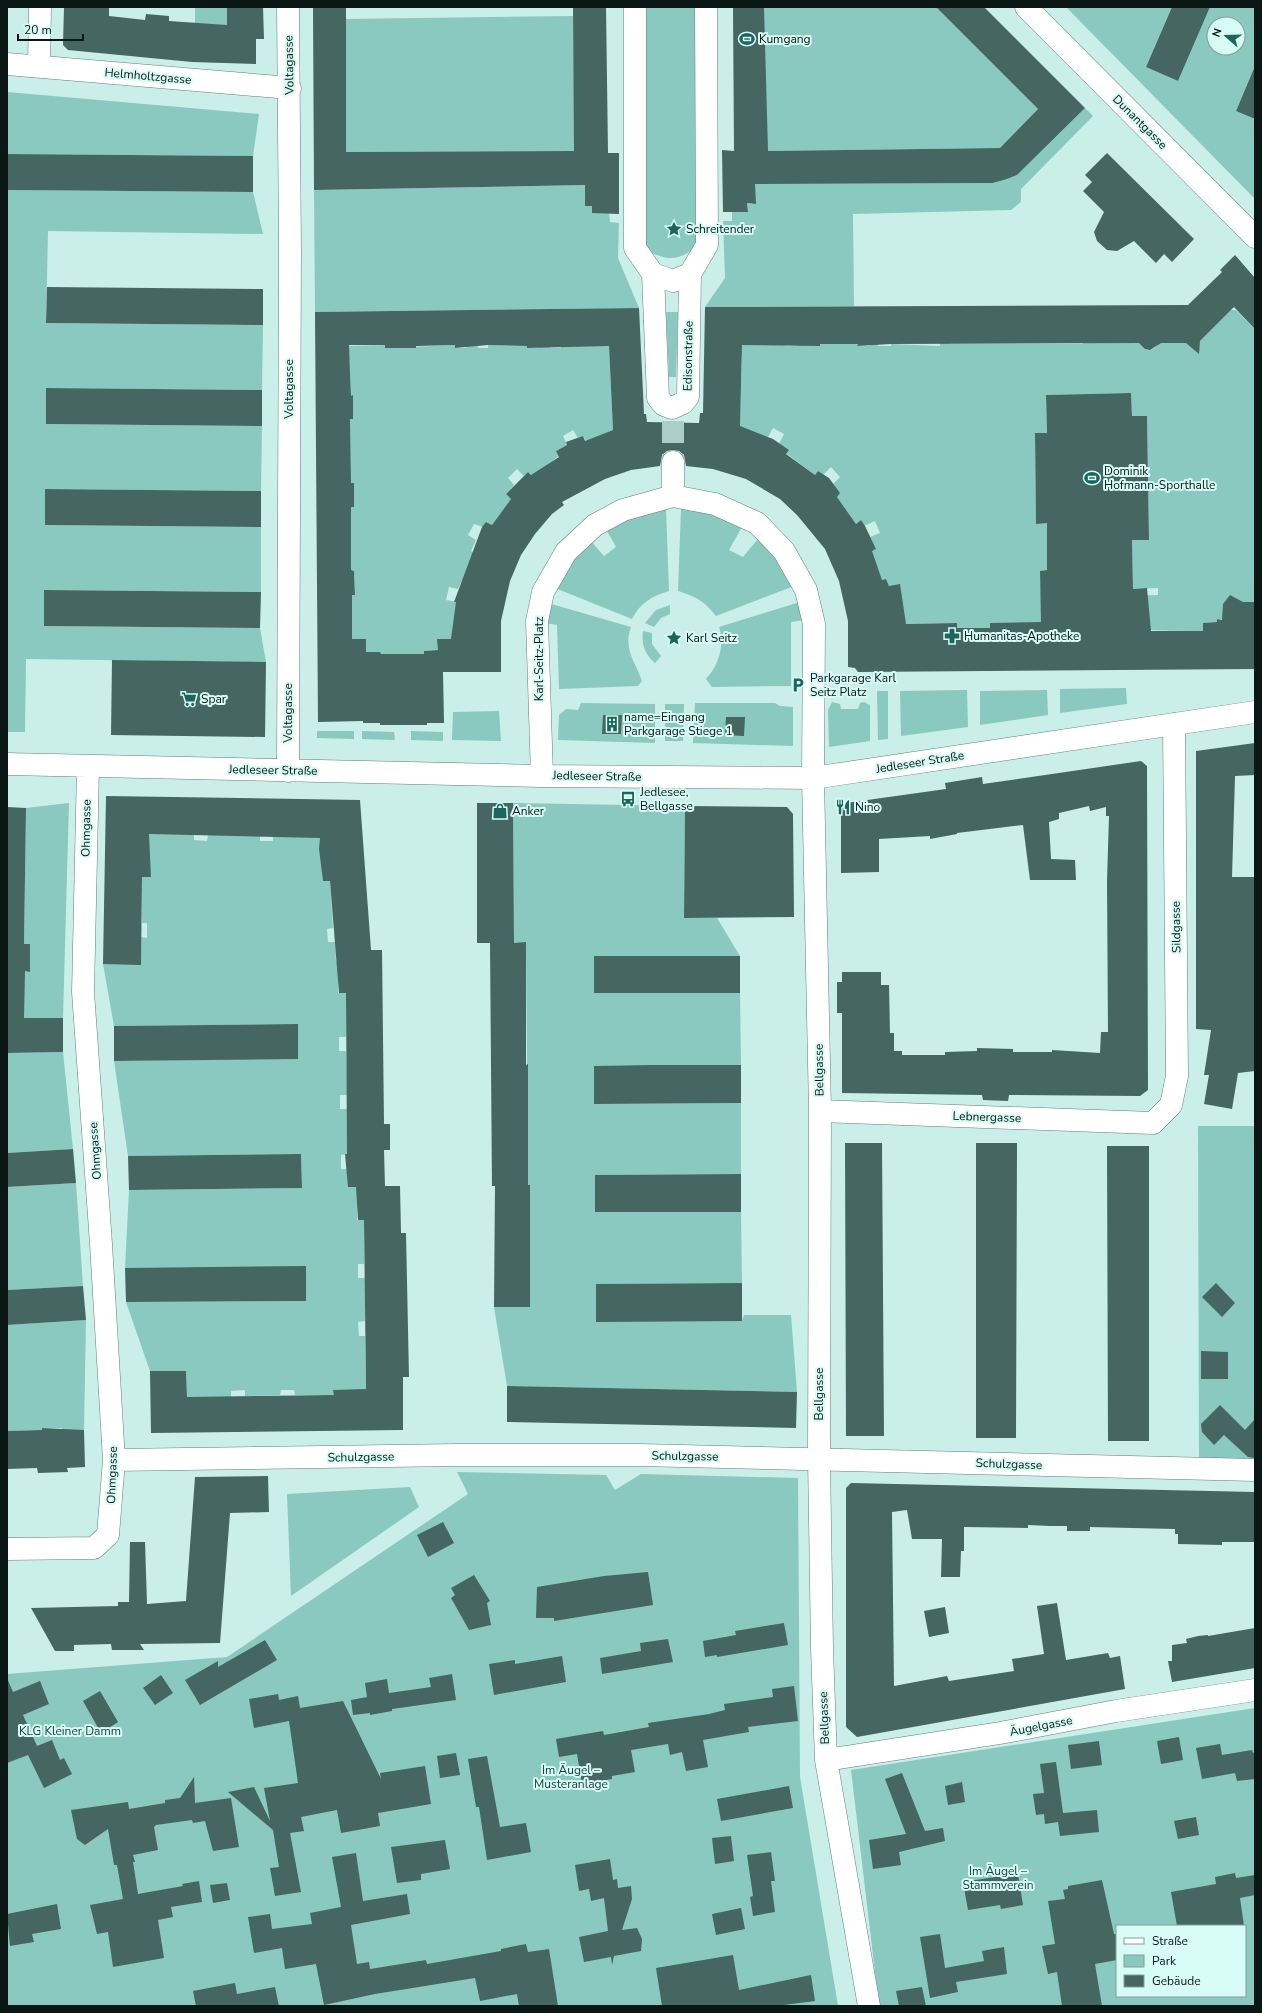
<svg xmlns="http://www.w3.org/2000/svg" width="1262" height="2013" font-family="'Nunito Sans',sans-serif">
<rect width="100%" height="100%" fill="#caeee8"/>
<path fill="#8ac9bf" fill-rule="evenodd" d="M195 7H227V32L195 31Z
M641 7H697V246C681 260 668 262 649 251L643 236Z
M764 7H936L1038 109 1000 148 768 151 764 147Z
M1066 7H1172L1146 67 1178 81 1210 7H1255V66L1236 111 1255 119V199ZM1214 24H1238V48H1214Z
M573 16 575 151 346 152V19Z
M7 92 259 114 253 156 7 154Z
M1085 108 1093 116 1021 189V202L1011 210 853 214 854 306 705 307 725 278 723 221H732V212H748L747 203 755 204V184L993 183 1007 179 1017 175Z
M585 185V206H592L609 213 610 222 619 223 618 258 639 308 315 312 314 190Z
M7 190 253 192 263 234 48 231 46 323 263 325 262 390 46 388V424L262 426 261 491 45 489V525L261 527V592L44 590V626L260 628 266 662 26 659 25 732H7Z
M1231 310H1236L1255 329V602H1241L1234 597 1230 596 1223 604 1228 620 1217 619V622L1203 623V631C1132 632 1061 622 990 623V628H957V623L904 624 900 585 889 586 886 579 882 580 871 551 876 549 870 537 880 533 875 521 864 526 861 520 856 524 837 497 833 484 840 477 831 467 823 475 818 471 815 475 786 453 789 450 779 444 784 434 773 428 768 437 731 429 740 418 742 358 734 345 784 344 785 346H797V338L806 339 807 346H820V344H857L858 346H870V338H878V346H891V344L940 346V338L951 344H1083V338L1093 343H1141L1145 349 1150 350 1156 347 1158 343H1188L1193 348ZM1131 393 1132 416H1147L1149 539 1132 540 1133 589 1158 588V595L1041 597 1040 571 1047 570V523H1036L1035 433H1047L1046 395Z
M666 312H678L676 377H669Z
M477 340 478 348H488V345L527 346V348H538L550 340V348H561V346H609L613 430 586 441 583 436 578 438 573 430 563 436 567 445 556 451 559 456 533 476 528 472 524 476 517 469 508 478 514 485 506 494 511 499 492 525 486 522 483 527 474 524 468 535 476 540 471 551 476 553 466 584 461 582 458 589 449 587 446 600 456 602 458 639H438V650L424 651V654H381L380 652H366V639H344V627L352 626V595H355L354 571 351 570 350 419H353V396H351L350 364 345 346 385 345V348L455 345V348H466V341Z
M666 508 669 591C652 596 640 603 632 619L555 588 562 574 589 539 604 556 616 547 606 529 619 522Z
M681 509 713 514 742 527 729 550 743 557 757 540 767 546 794 586 716 616C704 601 697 597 678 591Z
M800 602 804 620 791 622V686L712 687 706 679C719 665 725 645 719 627Z
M548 603 631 627C623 649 635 661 642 681L638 686 559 689 557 625 545 623Z
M670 605V614L661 618 654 627 645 623 656 610Z
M643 631 652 633V644L661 656 655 663C645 655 641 643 643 631Z
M1126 688 1127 704 1060 713V689Z
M967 690 968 727 901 736 900 691Z
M1047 690 1048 715 980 725V691Z
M877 691H888V739L878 740Z
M832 702 840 704 841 709H858L860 703 864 702 870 705V741L829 747 828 710Z
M581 703 655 704V743L558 740 559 715 566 709 578 710Z
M695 703H775L780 706 793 707V746L693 743Z
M665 704H684L683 741H665Z
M499 711 501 741 452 740 453 712Z
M317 731H354V739L317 738Z
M362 731 394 732 395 740 362 739Z
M411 731 443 732V741L411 740Z
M69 803 63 1018 7 1019 25 971H30V944H24L26 808Z
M513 803 685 806 684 918H717L740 956H594V993H740L741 1065 595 1066V1104L741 1103V1174L595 1175V1212H741L742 1283 596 1284V1321H742L744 1315H791L797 1392 507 1386 494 1307 530 1306V1186L528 1185 526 943H514Z
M149 834H194V840L207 841 208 835H260V841H273V836L320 837 323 881H330L333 928 327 929 328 942H335L336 961 345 962 338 979V993H346V1037H339V1051H346L347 1095H340V1109H347V1154L341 1155V1169H348L363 1187 357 1206V1220H364V1264H358V1278H365V1321L358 1322 359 1336H365L366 1395 334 1390V1395H295L294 1390H281L280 1395 245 1396V1390L231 1391V1397H187L186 1371H150L126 1302 306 1301 125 1268 129 1190 302 1188 301 1154 128 1156 114 1061 298 1058 297 1024 114 1026 103 964H141V937L147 938V923H142V877H148Z
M63 1052 73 1149 7 1153V1053Z
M1198 1126H1255V1462H1199Z
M76 1183 83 1286 7 1290V1187Z
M86 1320 84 1430H62V1428H43L42 1430 7 1431V1325Z
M457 1472 606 1475 615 1490 641 1474 798 1478 800 1777 838 2006H7V1674L227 1657 468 1494Z
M410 1487 419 1507 291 1596 287 1494Z
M1255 1708V2006H879L851 1770ZM1117 1926H1245V1996H1117Z"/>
<path fill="#456661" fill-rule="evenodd" d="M64 7H109V16L145 20 146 14 169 16V21L227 25V7H263L264 39H256V64L192 62 68 50 63 45Z
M313 7H346V152L574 151 573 7H606L608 153H619V214L592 213V206H585V185L314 190Z
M733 7H764L768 151 1000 148 1038 109 936 7H984L1085 108 1017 175 1007 179 993 183 755 184 756 204 747 203 748 212H723L722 150 734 151Z
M1172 7H1210L1178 81 1146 67Z
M1255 66V119L1236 111Z
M1107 153 1194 239 1172 262 1164 254 1156 263 1134 241 1117 251 1107 250 1097 241 1094 232 1104 212 1083 191 1092 182 1085 175Z
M7 154 253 156V192L7 190Z
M1235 255 1255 278V329L1234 307 1200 341 1199 354 1186 343H1161L1150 350 1145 349 1139 343 891 344 857 346 858 344H820V346L742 345 740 426 773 439 789 450 786 454 815 475 818 471 829 478 840 493 837 497 856 524 861 520 865 526 876 549 872 551 882 580 886 579 889 586 900 584 906 624 957 623V628H990V623L1041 622 1040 571 1047 570V523L1036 524 1035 433H1047L1046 395 1131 393 1132 416H1147L1149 540H1132L1133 589 1147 588 1151 631H1203V623L1217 622V619L1222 620 1223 604 1230 595 1243 602H1255V669L858 672 855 668 848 667V621L839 581 825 549 797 515 780 499 746 479 713 469 686 466 684 455 679 451 673 450 667 451 662 455 660 466 631 470 605 479 562 502 564 505 552 514 535 534 521 555 510 581 501 621V672H443L444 723H427V725H380V723H363V721L318 722 315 312 639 308 644 414H646L647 422 699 423 700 413H703L705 307 1188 305 1222 272 1220 270ZM349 345H385V348H416V346L455 345V348L488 345 527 346V348L609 346 613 430 585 441 583 436 566 442 567 445 556 451 559 457 531 475 528 472 506 494 511 499 492 525 486 522 482 527 454 602H456L451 639H437L438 650 424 651V654H381L380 652H366V639H352V595H355L354 571 351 570V507H354V483H351L350 419H353V395L351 396Z
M47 287 263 289V325L46 323Z
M46 388 262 390V426L46 424Z
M45 489 261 491V527L45 525Z
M44 590 261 592 260 628 44 626Z
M112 660 266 662 265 737 111 735Z
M603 715H622L621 734H602Z
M726 717H745L744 736 725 735Z
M1255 743V775L1235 776 1232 877H1255V1071L1238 1073 1232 1109 1204 1104 1209 1075H1204L1211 1030 1196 1029V751Z
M1141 761 1147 766 1148 1090 1140 1096 1009 1095 1008 1101 983 1100 982 1095 842 1093V1013H837V982H842V972H881V985H889L890 1033H894V1051H902V1055H945V1052L977 1051V1048L1013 1049V1052H1052V1050L1100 1053 1101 1032H1108L1107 881 1109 816H1106V807L1090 811 1089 806 1059 813V819L1049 822 1051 859 1075 860 1076 880H1030L1023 825 957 833V834L930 839V836L879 839V872L841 873V810L846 803 946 789 945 783 982 777 983 784Z
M106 796 360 800 371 950H382L384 1124H390V1150H384L385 1186H400L401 1233H406L409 1377H403V1430L151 1433 150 1371H186L187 1397 334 1395 333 1390 366 1389 364 1220H358L356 1187H348L345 1154H347L346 993H339L330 881H323L319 849 320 838 149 834 151 877H142L141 965 103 964Z
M477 803H513L514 943 526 942V1065L528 1064V1185H530V1307H494L495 1186H492L490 943H477Z
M685 806 787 807 793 814 794 917 684 918Z
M7 807 26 808 24 944H30V972L25 971 24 1018H63V1052L7 1053Z
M594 956H740V993H594Z
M298 1024V1059L114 1061V1026Z
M651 1065H741V1103L594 1104V1066Z
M845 1143H882L884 1436H846Z
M976 1143H1017L1016 1438H976Z
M1107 1146H1149V1441H1108Z
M73 1149 76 1183 7 1187V1153Z
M301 1154 302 1188 129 1190 128 1156Z
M741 1174V1212H595V1175Z
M306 1266V1301L126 1302 125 1268Z
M742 1283V1321L596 1322V1284Z
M1216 1283 1235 1303 1222 1317 1202 1297Z
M83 1286 86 1320 7 1325V1290Z
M1201 1351 1228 1352V1379H1201Z
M507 1386 797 1392 796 1428 507 1422Z
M1220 1405 1245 1430 1255 1419V1458L1248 1457 1224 1435 1214 1445 1202 1432 1201 1424Z
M42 1428 84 1430 85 1467 67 1468 68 1472 38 1473 37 1468 7 1469V1431L42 1430Z
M268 1476 269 1512 230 1513 220 1643 140 1644 144 1650H112L111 1644 74 1645V1651H55L31 1608 118 1606V1602H129L130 1542H145L147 1604 186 1601 195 1477Z
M851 1483 1255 1492V1542H1222V1545L1178 1544V1534H1175V1529L1090 1527V1531H1067V1526H1050L1028 1525V1528L964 1527V1551H961L960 1577H941L942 1539H912L907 1510 892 1512 894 1686 947 1676 949 1681 1014 1671 1012 1659 1044 1654 1037 1606 1057 1603 1066 1660 1108 1653 1110 1658 1120 1656 1125 1689 857 1737 846 1727V1488Z
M443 1522 454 1543 428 1557 417 1535Z
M648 1572 653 1605 554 1621V1618H536L537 1587 604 1576Z
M474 1575 490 1601 487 1603 491 1625 469 1630 451 1598 455 1595 451 1588Z
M945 1607 949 1633 929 1637 924 1611Z
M784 1623 788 1645 717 1657V1655L705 1657 703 1641 736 1635 735 1631Z
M1255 1628V1668L1172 1682 1168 1661H1172V1645L1187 1643 1186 1639 1198 1636 1208 1635V1636Z
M668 1639 673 1662 602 1674 600 1658 641 1651 640 1643Z
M265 1640 277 1660 200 1705 185 1680 218 1661V1667Z
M562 1656 566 1682 494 1695 489 1664 515 1660V1664Z
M452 1674 456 1700 392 1709V1711L370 1715V1713L353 1715 351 1700 367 1697 365 1683 387 1679 389 1693 431 1687 429 1678Z
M161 1675 173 1693 155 1705 143 1688Z
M7 1678 13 1692 40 1681 49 1704 23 1715 37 1746 52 1740 60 1760 64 1758 72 1774 44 1788 28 1755 7 1763Z
M794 1686 798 1721 748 1727 749 1732 703 1740 708 1767 686 1771 682 1752 670 1755 668 1744 631 1750 635 1772 612 1776V1779L582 1784 577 1754 559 1757 556 1739 603 1731 604 1735 649 1727 648 1723 709 1714 725 1710 724 1704 773 1697 772 1689Z
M100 1691 118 1722 101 1733 83 1701Z
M278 1694 279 1700 298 1696 300 1708 343 1701 381 1779 380 1773 425 1766 431 1804 378 1813 380 1826 341 1833 337 1810 301 1817 304 1831 290 1833 301 1892 275 1896 270 1868 279 1867 273 1830 228 1792 254 1787 270 1821 264 1788 298 1783 289 1721 254 1728 249 1699Z
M1179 1737 1183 1760 1161 1764 1157 1741Z
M1099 1741 1102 1765 1071 1769 1068 1745Z
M1220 1744 1222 1755 1252 1750 1253 1753 1255 1752V1779L1237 1781 1235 1773 1202 1779 1196 1748Z
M456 1753 460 1775 440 1778 437 1756Z
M487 1756 500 1827 526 1823 531 1852 487 1860 479 1807H476L468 1759Z
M1056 1762 1063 1813 1097 1810 1099 1832 1060 1836 1058 1822 1045 1824 1044 1814 1036 1815 1033 1794 1044 1793 1040 1764Z
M902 1773 925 1831 943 1828 945 1841 899 1852 901 1865 873 1869 869 1840 906 1834 885 1779Z
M194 1777 195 1803 231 1798 239 1847 213 1851 205 1821 193 1823 192 1820 156 1825 154 1827 158 1850 133 1855 135 1862H133L138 1894 183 1886 182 1884 199 1881 202 1902 171 1907 173 1917 158 1920 164 1958 113 1967 108 1932 97 1934 90 1905 123 1899 117 1865H114L108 1829 85 1845 77 1839 71 1810 128 1802 129 1809 165 1803V1800L180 1798Z
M962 1782 965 1802 948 1805 945 1786Z
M789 1786 793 1808 721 1821 717 1799Z
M1196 1817 1199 1835 1178 1839 1174 1821Z
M731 1836 734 1861 715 1864 712 1838Z
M445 1840 450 1869 421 1874V1880L397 1883 391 1847Z
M771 1852 775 1881H771L775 1912 753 1916 750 1897 753 1896 747 1855Z
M356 1853 363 1901 407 1894 410 1914 351 1925 357 1964 369 1962 370 1969 426 1960 427 1964 501 1951V1949L526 1944 528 1952 549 1949 558 2006H519L517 1994 480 2001 475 1978 375 1994 324 2005 316 1964 285 1969 282 1948 254 1953 248 1917 270 1914 272 1929 312 1924 310 1913 341 1907 332 1857Z
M610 1859 613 1880 617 1879 618 1888 631 1886 632 1899 622 1930 637 1928 642 1939 641 1951 614 1956 612 1965 611 1957 584 1962 579 1937 608 1931 604 1898 591 1901 589 1889 579 1891 575 1865Z
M1017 1868 1023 1905 1001 1909 1000 1905 968 1910 963 1882 995 1877 994 1872Z
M1235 1873 1236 1878 1255 1875V1895L1240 1898 1244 1926H1177L1171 1892 1216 1884 1215 1877Z
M1102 1880 1114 1934H1117V1960L1095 1964 1102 2006H1062L1057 1972 1048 1974 1042 1946 1055 1944 1048 1901 1065 1899 1063 1890 1068 1889V1886Z
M227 1883 230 1900 213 1903 210 1885Z
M57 1904 61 1929 32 1934 34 1942 10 1946 7 1914Z
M741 1908 745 1929 716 1935 712 1914Z
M940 1934 945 1968 984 1961 982 1951 1004 1947 1007 1974 956 1982 958 1992 930 1998 920 1937Z
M733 1955 739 1990 811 1975 815 2001 776 2006H662L656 1968Z
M235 1983 237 1994 275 1987 279 2006H196L193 1991Z
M922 1987 926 2006H899L896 1991Z"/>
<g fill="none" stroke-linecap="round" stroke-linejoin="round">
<path stroke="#adcec8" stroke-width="22" stroke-dasharray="22 11" stroke-linecap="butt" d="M673 421V462"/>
<g stroke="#60817c" stroke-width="23">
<path id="minor" d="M635 7V248L653 274 658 398 664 405 672 408 683 403 688 397 690 274
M1026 7 1255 237
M7 64 290 88
M39 66 40 7
M653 274 673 281 690 274 707 245 706 7
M673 462V496
M7 764 542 776 813 778 1255 712
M288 771 290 252 288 7
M542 776 537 621 543 592 566 552 595 525 623 510 673 496 715 504 757 523 784 551 806 590 814 624 813 778 820 1111 819 1459 822 1648 826 1760 869 2006
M820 1111 1153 1123 1171 1105 1177 1076 1174 724
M114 1460 457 1455H640L1255 1470
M7 1549 94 1548 108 1535 114 1460 101 1244 83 992 88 767
M826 1760 1000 1733 1116 1711 1255 1690"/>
</g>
<use href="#minor" stroke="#fff" stroke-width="22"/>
</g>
<defs>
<g id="stadium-bare" transform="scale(1.2)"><path d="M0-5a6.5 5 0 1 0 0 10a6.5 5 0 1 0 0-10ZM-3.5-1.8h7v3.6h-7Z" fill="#1b655d" stroke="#d7fbf5" stroke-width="2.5" paint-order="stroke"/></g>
<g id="sight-bare" transform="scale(1.2)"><path d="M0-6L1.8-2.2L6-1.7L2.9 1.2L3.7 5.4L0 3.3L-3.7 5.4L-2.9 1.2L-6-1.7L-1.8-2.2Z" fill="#1b655d" stroke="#d7fbf5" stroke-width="2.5" paint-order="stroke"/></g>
<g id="pharmacy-bare" transform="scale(1.2)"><path d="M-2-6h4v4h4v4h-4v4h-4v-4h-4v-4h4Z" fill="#1b655d" stroke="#d7fbf5" stroke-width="2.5" paint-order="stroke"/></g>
<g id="parking-bare" transform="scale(1.2)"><path d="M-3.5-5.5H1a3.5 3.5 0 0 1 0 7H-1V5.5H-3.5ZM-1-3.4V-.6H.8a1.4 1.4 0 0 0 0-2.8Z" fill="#1b655d" stroke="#d7fbf5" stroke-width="2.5" paint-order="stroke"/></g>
<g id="supermarket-bare" transform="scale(1.2)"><path d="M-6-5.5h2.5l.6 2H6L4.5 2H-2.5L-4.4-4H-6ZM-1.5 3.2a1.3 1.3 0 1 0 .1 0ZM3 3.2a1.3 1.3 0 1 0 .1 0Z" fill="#1b655d" stroke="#d7fbf5" stroke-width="2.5" paint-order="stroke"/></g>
<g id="building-bare" transform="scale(1.2)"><path d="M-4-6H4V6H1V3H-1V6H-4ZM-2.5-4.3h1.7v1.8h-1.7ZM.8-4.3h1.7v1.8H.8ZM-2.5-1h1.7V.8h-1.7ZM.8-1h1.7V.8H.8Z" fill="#1b655d" stroke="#d7fbf5" stroke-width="2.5" paint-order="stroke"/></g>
<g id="bus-bare" transform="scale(1.2)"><path d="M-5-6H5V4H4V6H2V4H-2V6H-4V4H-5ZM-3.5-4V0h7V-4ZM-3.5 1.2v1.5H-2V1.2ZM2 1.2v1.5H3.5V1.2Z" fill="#1b655d" stroke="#d7fbf5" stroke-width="2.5" paint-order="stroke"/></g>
<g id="restaurant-bare" transform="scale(1.2)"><path d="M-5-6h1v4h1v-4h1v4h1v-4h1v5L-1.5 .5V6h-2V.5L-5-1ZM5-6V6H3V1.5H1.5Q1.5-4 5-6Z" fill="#1b655d" stroke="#d7fbf5" stroke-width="2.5" paint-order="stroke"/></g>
<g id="shop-bare" transform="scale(1.2)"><path d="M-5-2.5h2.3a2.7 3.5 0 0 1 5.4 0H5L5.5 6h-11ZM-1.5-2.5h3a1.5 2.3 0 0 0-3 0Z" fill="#1b655d" stroke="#d7fbf5" stroke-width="2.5" paint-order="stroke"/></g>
</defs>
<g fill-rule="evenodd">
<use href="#stadium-bare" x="747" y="39"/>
<use href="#sight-bare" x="674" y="229"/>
<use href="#stadium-bare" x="1092" y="478"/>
<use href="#pharmacy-bare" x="952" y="636"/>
<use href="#sight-bare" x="674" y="638"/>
<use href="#parking-bare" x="798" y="685"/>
<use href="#supermarket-bare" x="189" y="699"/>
<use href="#building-bare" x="612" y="724"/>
<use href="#bus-bare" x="628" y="799"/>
<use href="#restaurant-bare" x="843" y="807"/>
<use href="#shop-bare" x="500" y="811"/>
</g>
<g text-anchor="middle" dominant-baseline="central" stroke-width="4" stroke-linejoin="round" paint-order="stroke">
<g font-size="12" fill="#0a1715" stroke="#d7fbf5" text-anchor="start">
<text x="759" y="39">Kumgang</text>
<text x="686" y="229">Schreitender</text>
<text x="1104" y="471">Dominik<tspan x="1104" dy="14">Hofmann-Sporthalle</tspan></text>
<text x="964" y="636">Humanitas-Apotheke</text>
<text x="686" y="638">Karl Seitz</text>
<text x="810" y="678">Parkgarage Karl<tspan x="810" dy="14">Seitz Platz</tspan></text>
<text x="201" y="699">Spar</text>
<text x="624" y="717">name=Eingang<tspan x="624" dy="14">Parkgarage Stiege 1</tspan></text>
<text x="640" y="792">Jedlesee,<tspan x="640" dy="14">Bellgasse</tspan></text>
<text x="855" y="807">Nino</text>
<text x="512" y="811">Anker</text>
</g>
<g font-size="12" fill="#0a1715" stroke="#d7fbf5">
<text transform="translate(289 65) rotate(-91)">Voltagasse</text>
<text transform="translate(148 76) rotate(5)">Helmholtzgasse</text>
<text transform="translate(1140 122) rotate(45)">Dunantgasse</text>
<text transform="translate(688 356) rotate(-89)">Edisonstraße</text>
<text transform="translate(289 389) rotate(-90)">Voltagasse</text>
<text transform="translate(539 659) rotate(-90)">Karl-Seitz-Platz</text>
<text transform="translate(288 713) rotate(-90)">Voltagasse</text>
<text transform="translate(920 762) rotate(-9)">Jedleseer Straße</text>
<text transform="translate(273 770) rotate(1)">Jedleseer Straße</text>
<text transform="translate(597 776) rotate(1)">Jedleseer Straße</text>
<text transform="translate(86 828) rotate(-89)">Ohmgasse</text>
<text transform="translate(1176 927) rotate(-91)">Sildgasse</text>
<text transform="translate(819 1070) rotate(-91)">Bellgasse</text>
<text transform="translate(987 1117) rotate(2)">Lebnergasse</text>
<text transform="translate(95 1151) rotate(-94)">Ohmgasse</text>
<text transform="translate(819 1394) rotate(-90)">Bellgasse</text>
<text transform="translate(685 1456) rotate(1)">Schulzgasse</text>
<text transform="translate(361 1457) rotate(-1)">Schulzgasse</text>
<text transform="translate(1009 1464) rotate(2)">Schulzgasse</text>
<text transform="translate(112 1475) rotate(-88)">Ohmgasse</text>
<text transform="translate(824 1718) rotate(-92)">Bellgasse</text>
<text transform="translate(1041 1726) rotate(-11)">Äugelgasse</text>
</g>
<g font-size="12" fill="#173d38" stroke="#d7fbf5">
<text x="70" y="1731">KLG Kleiner Damm</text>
<text x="571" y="1770">Im Äugel –<tspan x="571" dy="14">Musteranlage</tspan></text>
<text x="998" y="1871">Im Äugel –<tspan x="998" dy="14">Stammverein</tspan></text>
</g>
</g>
<rect width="1262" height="2013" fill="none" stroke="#0a1715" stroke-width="16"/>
<rect x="1116" y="1925" width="130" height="72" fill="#d7fbf5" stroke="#85a09b"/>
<rect x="1124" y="1938" width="20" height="6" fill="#ffffff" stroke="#85a09b"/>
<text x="1152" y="1945" font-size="12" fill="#0a1715">Straße</text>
<rect x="1124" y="1955" width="20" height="12" fill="#8ac9bf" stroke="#85a09b"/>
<text x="1152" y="1965" font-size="12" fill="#0a1715">Park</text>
<rect x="1124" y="1975" width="20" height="12" fill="#456661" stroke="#85a09b"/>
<text x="1152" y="1985" font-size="12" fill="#0a1715">Gebäude</text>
<g transform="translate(1226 36) rotate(290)"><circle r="19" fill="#d7fbf5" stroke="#85a09b"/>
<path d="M0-3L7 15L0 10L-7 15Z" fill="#1b655d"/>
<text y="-6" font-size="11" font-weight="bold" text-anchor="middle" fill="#0a1715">N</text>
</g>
<path d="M18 34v6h65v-6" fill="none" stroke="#0a1715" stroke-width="2"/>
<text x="24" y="34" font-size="12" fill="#0a1715" stroke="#d7fbf5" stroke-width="3" paint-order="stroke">20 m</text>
</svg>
